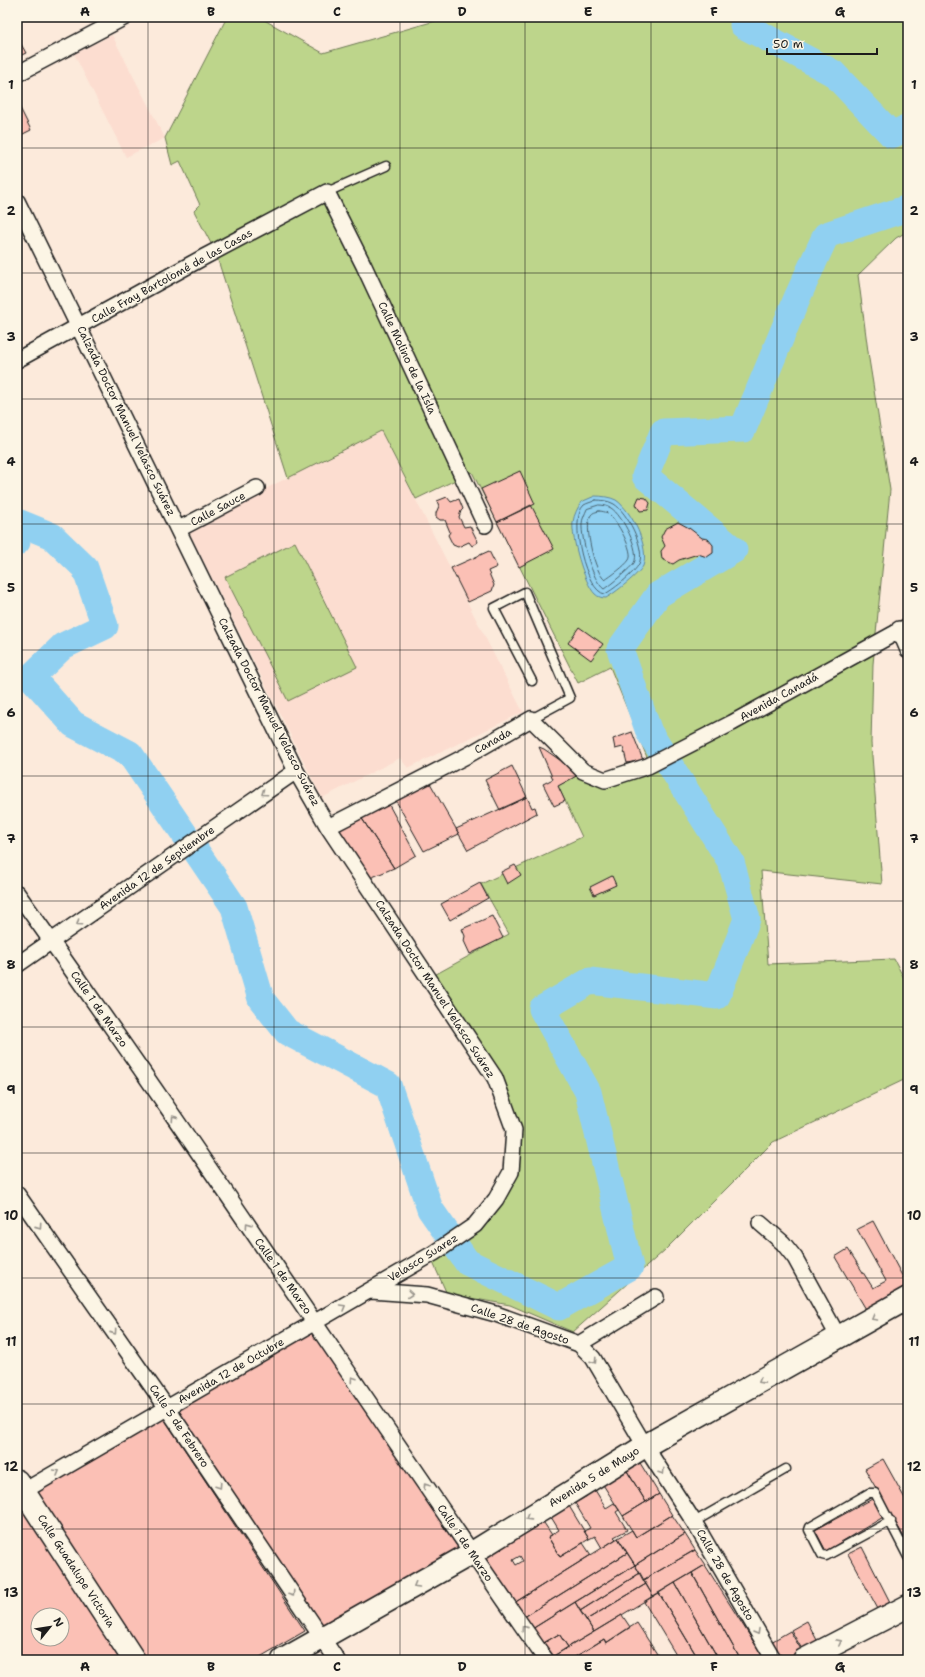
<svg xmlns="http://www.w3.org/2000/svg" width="925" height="1677" font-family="'Shantell Sans',sans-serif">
<rect width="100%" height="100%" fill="#fceadb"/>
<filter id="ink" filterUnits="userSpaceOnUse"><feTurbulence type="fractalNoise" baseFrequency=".025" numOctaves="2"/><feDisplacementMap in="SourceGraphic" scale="8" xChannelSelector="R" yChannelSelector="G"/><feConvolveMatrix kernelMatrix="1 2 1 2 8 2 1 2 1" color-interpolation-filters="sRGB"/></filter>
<g filter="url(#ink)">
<path fill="#fcddd0" d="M112 35 165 138 126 157 74 54Z
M381 431 523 712 408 768 400 758 322 798 187 528Z"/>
<path fill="#bdd58b" stroke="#6c7854" d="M227 17H259L323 53 449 17H908V231L896 238 858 275 869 359 890 490 873 664 871 743 882 884 761 871 768 964 894 959 908 986V1078L773 1142 665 1250 573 1332 510 1305 447 1294 431 1258 500 1202 518 1130 429 978 509 934 481 884 582 837 558 786 580 774 653 772 610 667 578 683 472 472 416 499 381 431 288 478 215 251 194 211 200 205 180 161 172 165 165 138Z
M295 542 357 667 288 701 225 577Z"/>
<path fill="#90d0f1" stroke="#62889c" d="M595 496C602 496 610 497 616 500 632 511 650 548 643 566 639 574 615 593 606 598 602 598 598 597 595 594 584 583 571 537 573 522 574 514 578 508 581 502Z"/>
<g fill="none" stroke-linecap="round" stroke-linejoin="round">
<path stroke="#4a6471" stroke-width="1" d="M596 500C602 500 609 501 614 504 627 512 644 546 640 561 638 571 614 589 605 594 586 592 568 519 584 505 587 503 593 502 596 500Z
M599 505C603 505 608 506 611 508 622 515 641 551 634 563 631 568 610 585 604 589 592 581 581 538 582 524 582 519 585 514 587 509Z
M599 511C602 511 605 512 608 513 616 519 635 552 629 560 625 566 611 576 605 580 595 573 583 526 591 515 593 512 596 512 599 511Z"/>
<path stroke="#90d0f1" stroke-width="27" d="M745 17 743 25 833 73 892 135 908 127
M17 542 20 523 52 536 85 568 105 626 63 646 31 677 73 724 130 754 234 907 261 999 287 1032 388 1085 430 1209 467 1262 559 1307 630 1267 588 1092 542 1009 590 981 717 996 747 919 731 862 649 732 620 649 658 595 734 550 645 476 663 432 743 429 797 298 826 235 908 208"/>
</g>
<path fill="#fbc0b5" stroke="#1c1c1c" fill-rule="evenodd" d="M17 37 26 53 17 57Z
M17 102 31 130 17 137Z
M520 471 535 504 497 522 481 489Z
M447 497 451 502 459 499 463 509 461 511 459 517 464 527 470 526 478 542 472 546 469 542 458 547 453 545 448 535 450 532 445 520H440L436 517V513L439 506 437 501Z
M639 497 646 498 650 503 648 510 640 511 636 504Z
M531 505 554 549 519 567 497 522Z
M678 522 689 528 702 538 708 539 713 545V553L707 557 698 554 679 560 673 564 662 559 661 551 665 546 661 537 665 529Z
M489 551 497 567 488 571 494 585 492 591 468 602 451 568Z
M579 627 603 644 591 660 568 643Z
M632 732 643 760 627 763 623 747 615 749 613 739Z
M539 747 544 749 580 774 558 786 565 801 554 806 543 784 553 779Z
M512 766 527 797 500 810 485 780Z
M430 783 459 834 424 851 396 801Z
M527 797 532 808 535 807 537 813 468 850 456 829Z
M389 805 416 855 394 868 361 817Z
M361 817 394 868 370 878 336 828Z
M515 865 521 875 507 884 501 872Z
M612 876 616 885 594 895 590 887Z
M480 883 488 898 450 920 441 904Z
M492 916 503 938 470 954 464 941 465 936 462 929Z
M873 1221 908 1287 867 1311 835 1257 848 1249 873 1288 886 1281 857 1229Z
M311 1329 461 1552 323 1631 175 1412Z
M163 1417 305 1631 255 1660H143L29 1493Z
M637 1458 659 1494 646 1502 624 1466Z
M883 1459 908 1504V1544L865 1469Z
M624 1466 646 1502 623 1516 600 1480Z
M592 1485 606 1508 614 1503 619 1510 616 1512 627 1530 614 1537 616 1539 602 1548 595 1536 589 1539 584 1531 590 1528 575 1503 587 1496 584 1490Z
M659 1494 672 1515 636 1537 623 1516Z
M874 1498 885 1516 826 1551 815 1530Z
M566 1501 589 1539 560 1557 548 1537 559 1530 548 1512Z
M17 1502 123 1660H17ZM38 1615H62V1639H38Z
M672 1515 685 1534 635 1565 618 1538 632 1530 636 1537Z
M540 1517 552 1535 548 1537 560 1557 583 1543 591 1555 514 1603 480 1553ZM520 1556 523 1561 516 1565 513 1560Z
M685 1534 695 1550 643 1580 635 1565Z
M618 1538 627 1553 524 1617 514 1603Z
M862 1547 890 1602 878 1609 848 1554Z
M695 1550 705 1565 653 1596 643 1580Z
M627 1553 635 1565 532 1629 524 1617Z
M635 1565 640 1573 580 1611 575 1602Z
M705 1565 765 1660H734L739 1657 692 1573Z
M640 1573 646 1584 586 1620 580 1611Z
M692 1573 739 1657 734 1660H719L675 1583Z
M675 1583 719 1660H699L659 1593Z
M646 1584 653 1596 594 1632 586 1620Z
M659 1593 699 1660H679L644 1602Z
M575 1602 594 1632 568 1647 559 1634 542 1644 532 1629Z
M622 1615 630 1627 606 1643 604 1639 570 1660H553L552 1657Z
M807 1621 818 1642 803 1651 791 1630Z
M637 1623 657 1654 649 1660 572 1659 604 1639 606 1643Z
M790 1631 802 1651 786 1660H781L771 1642Z
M559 1634 568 1647 552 1657 542 1644Z
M657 1654 661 1660H649Z"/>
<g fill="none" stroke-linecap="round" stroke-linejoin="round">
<g stroke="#1c1c1c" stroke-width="11">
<path id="lane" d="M327 192 386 166
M531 719 570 698 525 592 494 608 532 681
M891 1521 826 1556 822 1555 809 1530 810 1527 869 1493H875L908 1557
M694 1522 786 1469"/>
</g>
<g stroke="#1c1c1c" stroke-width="18">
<path id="street" d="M17 74 125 17
M17 201 296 771 328 827 495 1078 514 1130 511 1172 496 1199 475 1225 434 1253 17 1495
M17 360 204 257 327 192 364 266 485 525
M179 529 257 488
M899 629 908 650
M328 827 470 754 531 719 583 771 605 780 648 766 732 723 908 626
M17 893C198 1146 368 1405 546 1660
M17 965 296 771
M17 1194 167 1408 337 1660
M760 1223 783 1243 795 1258 839 1338
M371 1291 427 1295 496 1314 579 1344 593 1358 645 1446 694 1522 774 1660
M579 1344 656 1297"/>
</g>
<g stroke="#1c1c1c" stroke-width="25">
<path id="secondary" d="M17 1481 134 1660
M283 1660 472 1553 645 1446 908 1298
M804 1660 908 1606"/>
</g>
<use href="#lane" stroke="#fcf5e5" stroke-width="8"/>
<use href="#street" stroke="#fcf5e5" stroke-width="15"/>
<use href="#secondary" stroke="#fcf5e5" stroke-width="22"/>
</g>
<defs><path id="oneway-chevron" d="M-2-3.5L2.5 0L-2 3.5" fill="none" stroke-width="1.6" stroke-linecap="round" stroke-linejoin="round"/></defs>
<g stroke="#97938b">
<use href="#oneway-chevron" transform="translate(264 793) rotate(145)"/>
<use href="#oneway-chevron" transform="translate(79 923) rotate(145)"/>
<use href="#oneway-chevron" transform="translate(174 1118) rotate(-125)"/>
<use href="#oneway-chevron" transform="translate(248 1225) rotate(-125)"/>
<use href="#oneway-chevron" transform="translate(39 1226) rotate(55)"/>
<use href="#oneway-chevron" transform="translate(410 1294) rotate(5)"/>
<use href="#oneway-chevron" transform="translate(343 1307) rotate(-30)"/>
<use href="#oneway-chevron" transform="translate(874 1318) rotate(150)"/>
<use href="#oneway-chevron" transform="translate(114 1332) rotate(55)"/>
<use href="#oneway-chevron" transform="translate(594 1361) rotate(56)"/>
<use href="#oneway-chevron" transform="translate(353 1379) rotate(-124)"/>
<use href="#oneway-chevron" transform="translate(761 1381) rotate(151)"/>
<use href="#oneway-chevron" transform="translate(57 1472) rotate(-30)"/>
<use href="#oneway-chevron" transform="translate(662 1472) rotate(57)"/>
<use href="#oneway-chevron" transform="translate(219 1486) rotate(56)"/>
<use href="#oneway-chevron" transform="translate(426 1486) rotate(-124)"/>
<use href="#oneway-chevron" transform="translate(528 1518) rotate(148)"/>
<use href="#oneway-chevron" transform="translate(416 1585) rotate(150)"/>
<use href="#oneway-chevron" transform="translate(292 1594) rotate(56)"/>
<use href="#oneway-chevron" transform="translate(524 1628) rotate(-125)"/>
<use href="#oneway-chevron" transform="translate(757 1632) rotate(60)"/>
<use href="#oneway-chevron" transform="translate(839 1642) rotate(-27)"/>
</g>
</g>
<path fill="none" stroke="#1c1c1c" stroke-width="1" stroke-opacity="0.55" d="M148 17V1660M274 17V1660M400 17V1660M525 17V1660M651 17V1660M777 17V1660M17 148H908M17 273H908M17 399H908M17 524H908M17 650H908M17 776H908M17 901H908M17 1027H908M17 1153H908M17 1278H908M17 1404H908M17 1529H908"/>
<g text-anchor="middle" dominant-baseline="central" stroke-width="3" stroke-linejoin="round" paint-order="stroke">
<g font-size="11" fill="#1c1c1c" stroke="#fcf5e5">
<text transform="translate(172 276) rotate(-29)">Calle Fray Bartolomé de las Casas</text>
<text transform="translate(407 358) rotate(65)">Calle Molino de la Isla</text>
<text transform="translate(126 421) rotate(64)">Calzada Doctor Manuel Velasco Suárez</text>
<text transform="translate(218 509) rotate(-28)">Calle Sauce</text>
<text transform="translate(779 697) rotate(-29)">Avenida Canadá</text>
<text transform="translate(269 712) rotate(63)">Calzada Doctor Manuel Velasco Suárez</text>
<text transform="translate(493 741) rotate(-29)">Canada</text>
<text transform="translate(157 868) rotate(-35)">Avenida 12 de Septiembre</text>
<text transform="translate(435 989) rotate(57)">Calzada Doctor Manuel Velasco Suárez</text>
<text transform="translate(99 1009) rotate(55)">Calle 1 de Marzo</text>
<text transform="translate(423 1258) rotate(-32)">Velasco Suarez</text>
<text transform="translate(283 1276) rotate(55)">Calle 1 de Marzo</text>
<text transform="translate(520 1324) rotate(19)">Calle 28 de Agosto</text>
<text transform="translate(231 1371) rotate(-30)">Avenida 12 de Octubre</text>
<text transform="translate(179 1426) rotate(56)">Calle 5 de Febrero</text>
<text transform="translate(594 1477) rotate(-32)">Avenida 5 de Mayo</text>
<text transform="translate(465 1543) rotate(56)">Calle 1 de Marzo</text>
<text transform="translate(76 1571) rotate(57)">Calle Guadalupe Victoria</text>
<text transform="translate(725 1575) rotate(60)">Calle 28 de Agosto</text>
</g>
</g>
<rect width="925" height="1677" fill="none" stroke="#fcf5e5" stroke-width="44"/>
<g transform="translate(50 1627) rotate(60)"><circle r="19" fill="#fcf5e5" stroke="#a29e95"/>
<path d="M0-3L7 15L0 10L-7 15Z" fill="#1c1c1c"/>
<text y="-6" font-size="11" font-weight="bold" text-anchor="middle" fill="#1c1c1c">N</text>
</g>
<path d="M767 48v6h110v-6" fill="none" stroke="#1c1c1c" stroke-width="2"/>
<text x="773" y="48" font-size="12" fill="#1c1c1c" stroke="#fcf5e5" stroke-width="3" paint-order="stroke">50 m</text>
<rect x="22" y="22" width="881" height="1633" fill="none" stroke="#1c1c1c" stroke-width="1.5"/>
<g font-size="13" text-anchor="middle" font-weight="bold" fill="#1c1c1c">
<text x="85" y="16">A</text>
<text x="211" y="16">B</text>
<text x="337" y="16">C</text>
<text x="462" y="16">D</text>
<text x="588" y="16">E</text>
<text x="714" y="16">F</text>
<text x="840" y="16">G</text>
<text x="11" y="89">1</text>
<text x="914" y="89">1</text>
<text x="11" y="215">2</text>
<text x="914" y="215">2</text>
<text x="11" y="341">3</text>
<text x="914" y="341">3</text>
<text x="11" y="466">4</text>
<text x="914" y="466">4</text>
<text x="11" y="592">5</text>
<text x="914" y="592">5</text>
<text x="11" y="717">6</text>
<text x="914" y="717">6</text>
<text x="11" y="843">7</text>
<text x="914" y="843">7</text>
<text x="11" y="969">8</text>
<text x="914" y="969">8</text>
<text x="11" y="1094">9</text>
<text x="914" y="1094">9</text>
<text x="11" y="1220">10</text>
<text x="914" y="1220">10</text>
<text x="11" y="1346">11</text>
<text x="914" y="1346">11</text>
<text x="11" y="1471">12</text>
<text x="914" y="1471">12</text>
<text x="11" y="1597">13</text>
<text x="914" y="1597">13</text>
<text x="85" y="1671">A</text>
<text x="211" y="1671">B</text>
<text x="337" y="1671">C</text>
<text x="462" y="1671">D</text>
<text x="588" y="1671">E</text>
<text x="714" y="1671">F</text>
<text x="840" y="1671">G</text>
</g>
</svg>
